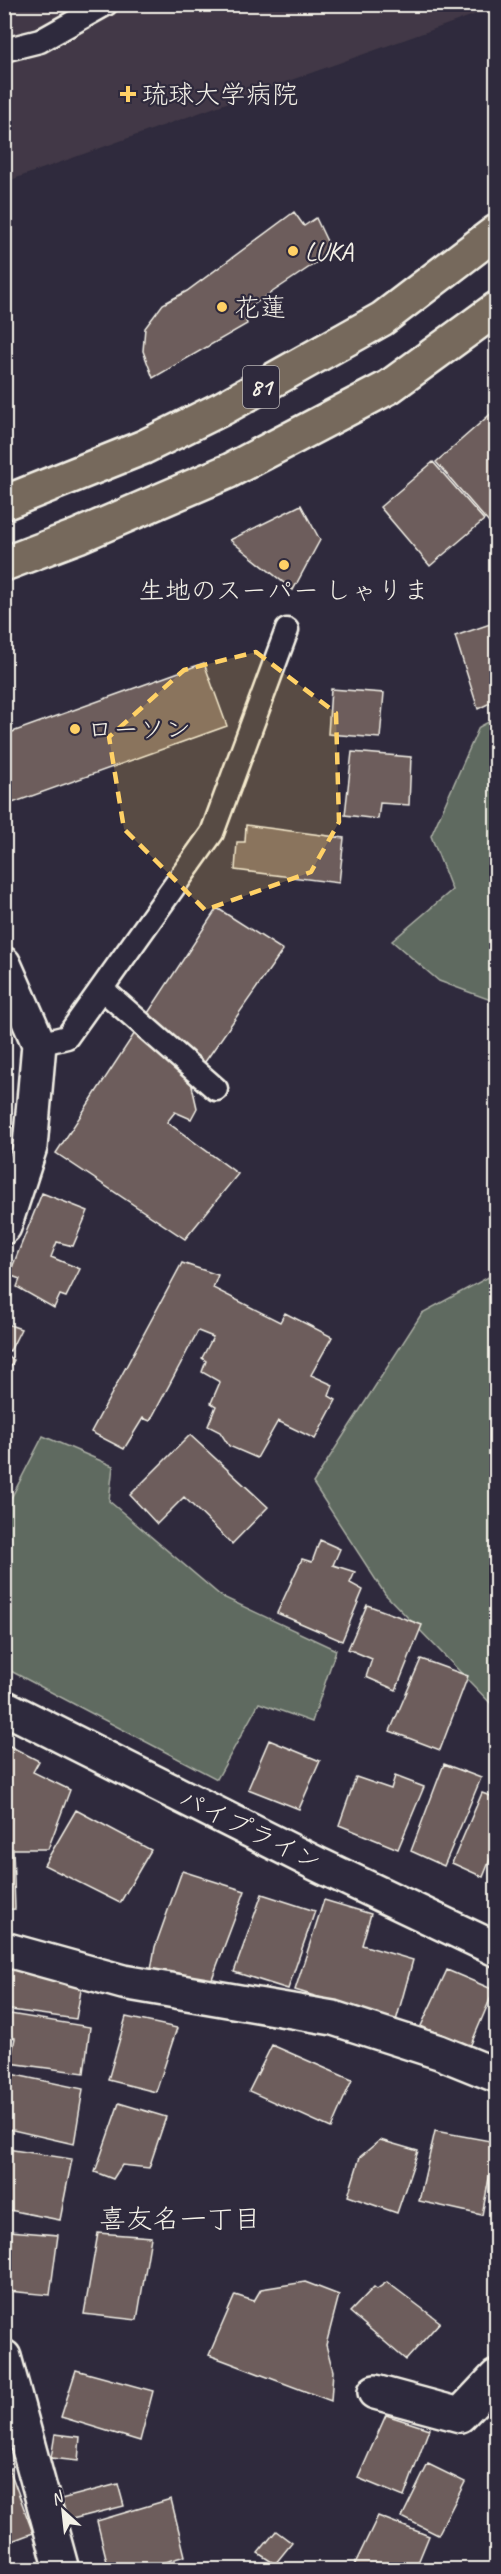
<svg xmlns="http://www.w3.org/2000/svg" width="501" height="2574" font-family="Caveat,'Klee One',sans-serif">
<rect width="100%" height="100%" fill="#2f2a3d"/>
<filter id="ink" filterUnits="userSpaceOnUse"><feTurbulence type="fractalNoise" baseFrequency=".0167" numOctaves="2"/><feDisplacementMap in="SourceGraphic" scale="12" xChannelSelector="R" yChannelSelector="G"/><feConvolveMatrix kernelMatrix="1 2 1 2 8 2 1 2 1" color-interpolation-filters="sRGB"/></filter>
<g filter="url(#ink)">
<path fill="#423946" d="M496 4V7L5 182 4 5Z"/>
<path fill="#5f6b60" stroke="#aaaea4" stroke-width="1.5" d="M496 718V1002L439 981 392 941 452 890 431 836 479 727Z
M496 1273V1709L385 1594 313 1483 422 1313Z
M43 1436 113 1466 109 1501 221 1596 336 1650 312 1722 259 1703 217 1779 5 1668V1510Z"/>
<path fill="#6d5d5b" stroke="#f4f1e8" stroke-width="1.5" d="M294 212 304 226 316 218 332 252 250 307 244 315 247 324 153 378 143 351 145 328 163 304 187 291Z
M494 411 496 413V531L436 462Z
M433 462 484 520 430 566 380 507Z
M301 505 320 540 293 590 230 540Z
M496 622V700L478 709 455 636Z
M204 663 227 726 4 806V775L10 773 4 759V735Z
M331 689 384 693 380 738 328 734Z
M352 752 411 757 409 805 380 803 378 819 345 815Z
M246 825 344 838 339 883 235 870 237 842H245Z
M217 908 283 950 191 1082 197 1108 191 1119 175 1112 167 1122 238 1174 185 1239 56 1153Z
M42 1193 88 1211 73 1246 57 1242 51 1257 80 1269 66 1297 60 1295 54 1308 17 1287 20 1279 9 1275Z
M182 1263 218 1275 213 1288 280 1322 285 1313 332 1337 311 1375 333 1385 329 1396 336 1400 315 1439 278 1421 257 1458 229 1446 220 1432 208 1426 216 1406 211 1403 220 1382 202 1372 206 1361 202 1358 213 1337 198 1331 150 1421 143 1418 124 1449 91 1432Z
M4 1323 21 1329 10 1351 4 1348Z
M4 1355 14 1360 5 1376H4Z
M190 1435 268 1507 232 1544 184 1497 157 1524 130 1495Z
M320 1540 340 1549 333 1565 355 1572 350 1583 363 1590 342 1641 277 1613 302 1559 312 1562Z
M367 1605 422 1625 396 1690 366 1677 372 1659 348 1649Z
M421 1659 468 1676 440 1750 390 1731Z
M269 1740 320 1761 299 1809 248 1789Z
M4 1743 39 1761 33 1772 70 1790 48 1849H13L15 1909 4 1910Z
M444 1764 481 1778 444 1866 411 1851Z
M395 1776 424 1787 398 1849 339 1825 356 1777 391 1789Z
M482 1793 496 1798V1845L483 1877 452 1863Z
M76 1810 151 1850 120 1903 44 1865Z
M182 1871 245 1891 210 1984 151 1970 155 1947Z
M262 1894 315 1911 288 1989 234 1972Z
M324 1900 371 1914 362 1945 413 1960 396 2021 295 1990Z
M4 1967 83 1979 76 2019 4 2009Z
M447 1970 494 1990 469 2049 421 2026Z
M4 2013 90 2027 84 2073 10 2063 15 2038 4 2035Z
M126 2017 177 2028 156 2092 108 2080Z
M496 2027V2044L490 2041Z
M272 2045 352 2080 331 2128 249 2091Z
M6 2073 83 2089 74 2144 4 2128Z
M119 2103 166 2117 149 2168 122 2165 113 2179 95 2172Z
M435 2131 496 2142 482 2215 419 2201Z
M380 2140 418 2151 397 2213 348 2196 360 2157Z
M7 2149 72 2159 60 2220 4 2209Z
M496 2189V2212L491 2211Z
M9 2231 58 2235 50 2295 8 2291V2265L4 2259Z
M98 2233 151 2237 137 2320 84 2314Z
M305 2282 339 2295 326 2345 333 2371 331 2401 209 2355 235 2295 254 2301 261 2289Z
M387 2282 440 2322 406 2360 350 2312 374 2287 377 2289Z
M76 2370 153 2391 140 2441 61 2417Z
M386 2415 429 2429 404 2497 358 2478Z
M55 2434 80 2437 78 2461 51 2458Z
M428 2464 465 2482 438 2535 402 2517Z
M9 2468 33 2533 4 2544V2469Z
M118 2484 124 2506 68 2520 61 2499Z
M171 2499 185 2556 138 2570H109L97 2521Z
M378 2516 429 2536 415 2570H352Z
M276 2531 292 2543 275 2564 258 2553Z"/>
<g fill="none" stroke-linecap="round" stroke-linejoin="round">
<g stroke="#f4f1e8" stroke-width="27">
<path id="service" d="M4 50 40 41 106 4
M102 989 216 1089
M39 1044 67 1037 212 833 287 630"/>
</g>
<g stroke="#f4f1e8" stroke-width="38">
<path id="minor" d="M4 964 39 1044 30 1147 4 1227
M4 1949 123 1982 333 2018 439 2052 496 2075
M4 2357 62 2570
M375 2392 460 2415 496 2377"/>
</g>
<g stroke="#f4f1e8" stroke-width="38">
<path id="tertiary" d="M4 1707 317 1864 496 1949"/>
</g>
<g stroke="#f4f1e8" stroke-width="38">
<path id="primary" d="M4 503 144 447 223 408 382 319 496 232
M4 564 78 536 229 471 389 387 496 309"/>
</g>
<use href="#service" stroke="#2f2a3d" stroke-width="22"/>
<use href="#minor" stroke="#2f2a3d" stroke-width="33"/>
<use href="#tertiary" stroke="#2f2a3d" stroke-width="33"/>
<use href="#primary" stroke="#76695c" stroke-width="33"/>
</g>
</g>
<path fill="#ffd166" fill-opacity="0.2" stroke="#ffd166" stroke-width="4.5" stroke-dasharray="12 8" stroke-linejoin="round" d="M256 652 336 713 339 822 311 872 205 910 124 829 109 737 184 670Z"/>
<g fill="#ffd166" stroke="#2f2a3d" stroke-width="2">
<path d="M125 85h6v6h6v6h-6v6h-6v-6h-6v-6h6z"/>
<circle cx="293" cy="251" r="6"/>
<circle cx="222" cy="307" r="6"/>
<circle cx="284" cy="565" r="6"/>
<circle cx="75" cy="729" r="6"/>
</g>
<g text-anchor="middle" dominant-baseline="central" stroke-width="4.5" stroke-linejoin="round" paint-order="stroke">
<rect fill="#2f2a3d" stroke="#b9b5b5" stroke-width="1.5" x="243" y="366" width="36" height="42" rx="4.5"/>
<g font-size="24" font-weight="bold" fill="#f4f1e8">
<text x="261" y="387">81</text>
</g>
<g font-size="26" fill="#f4f1e8" stroke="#2f2a3d" text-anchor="start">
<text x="142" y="94">琉球大学病院</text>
<text x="305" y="251">LUKA</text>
<text x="234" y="307">花蓮</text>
<text x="284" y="590" text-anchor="middle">生地のスーパー しゃりま</text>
<text x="87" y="729">ローソン</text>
</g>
<g font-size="26" fill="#f4f1e8" stroke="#2f2a3d">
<text transform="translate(250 1830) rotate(26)">パイプライン</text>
</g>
<g font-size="27" fill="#f4f1e8" stroke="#2f2a3d">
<text x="180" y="2219">喜友名一丁目</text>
</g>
</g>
<rect width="501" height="2574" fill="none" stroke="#2f2a3d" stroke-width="24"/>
<rect x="12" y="12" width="477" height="2550" fill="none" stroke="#f4f1e8" stroke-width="2" filter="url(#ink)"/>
<g transform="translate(63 2511) rotate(333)" stroke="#2f2a3d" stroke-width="4.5" paint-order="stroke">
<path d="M0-4.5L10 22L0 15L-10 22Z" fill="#f4f1e8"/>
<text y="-9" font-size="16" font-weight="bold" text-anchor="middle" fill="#f4f1e8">N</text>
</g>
</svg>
